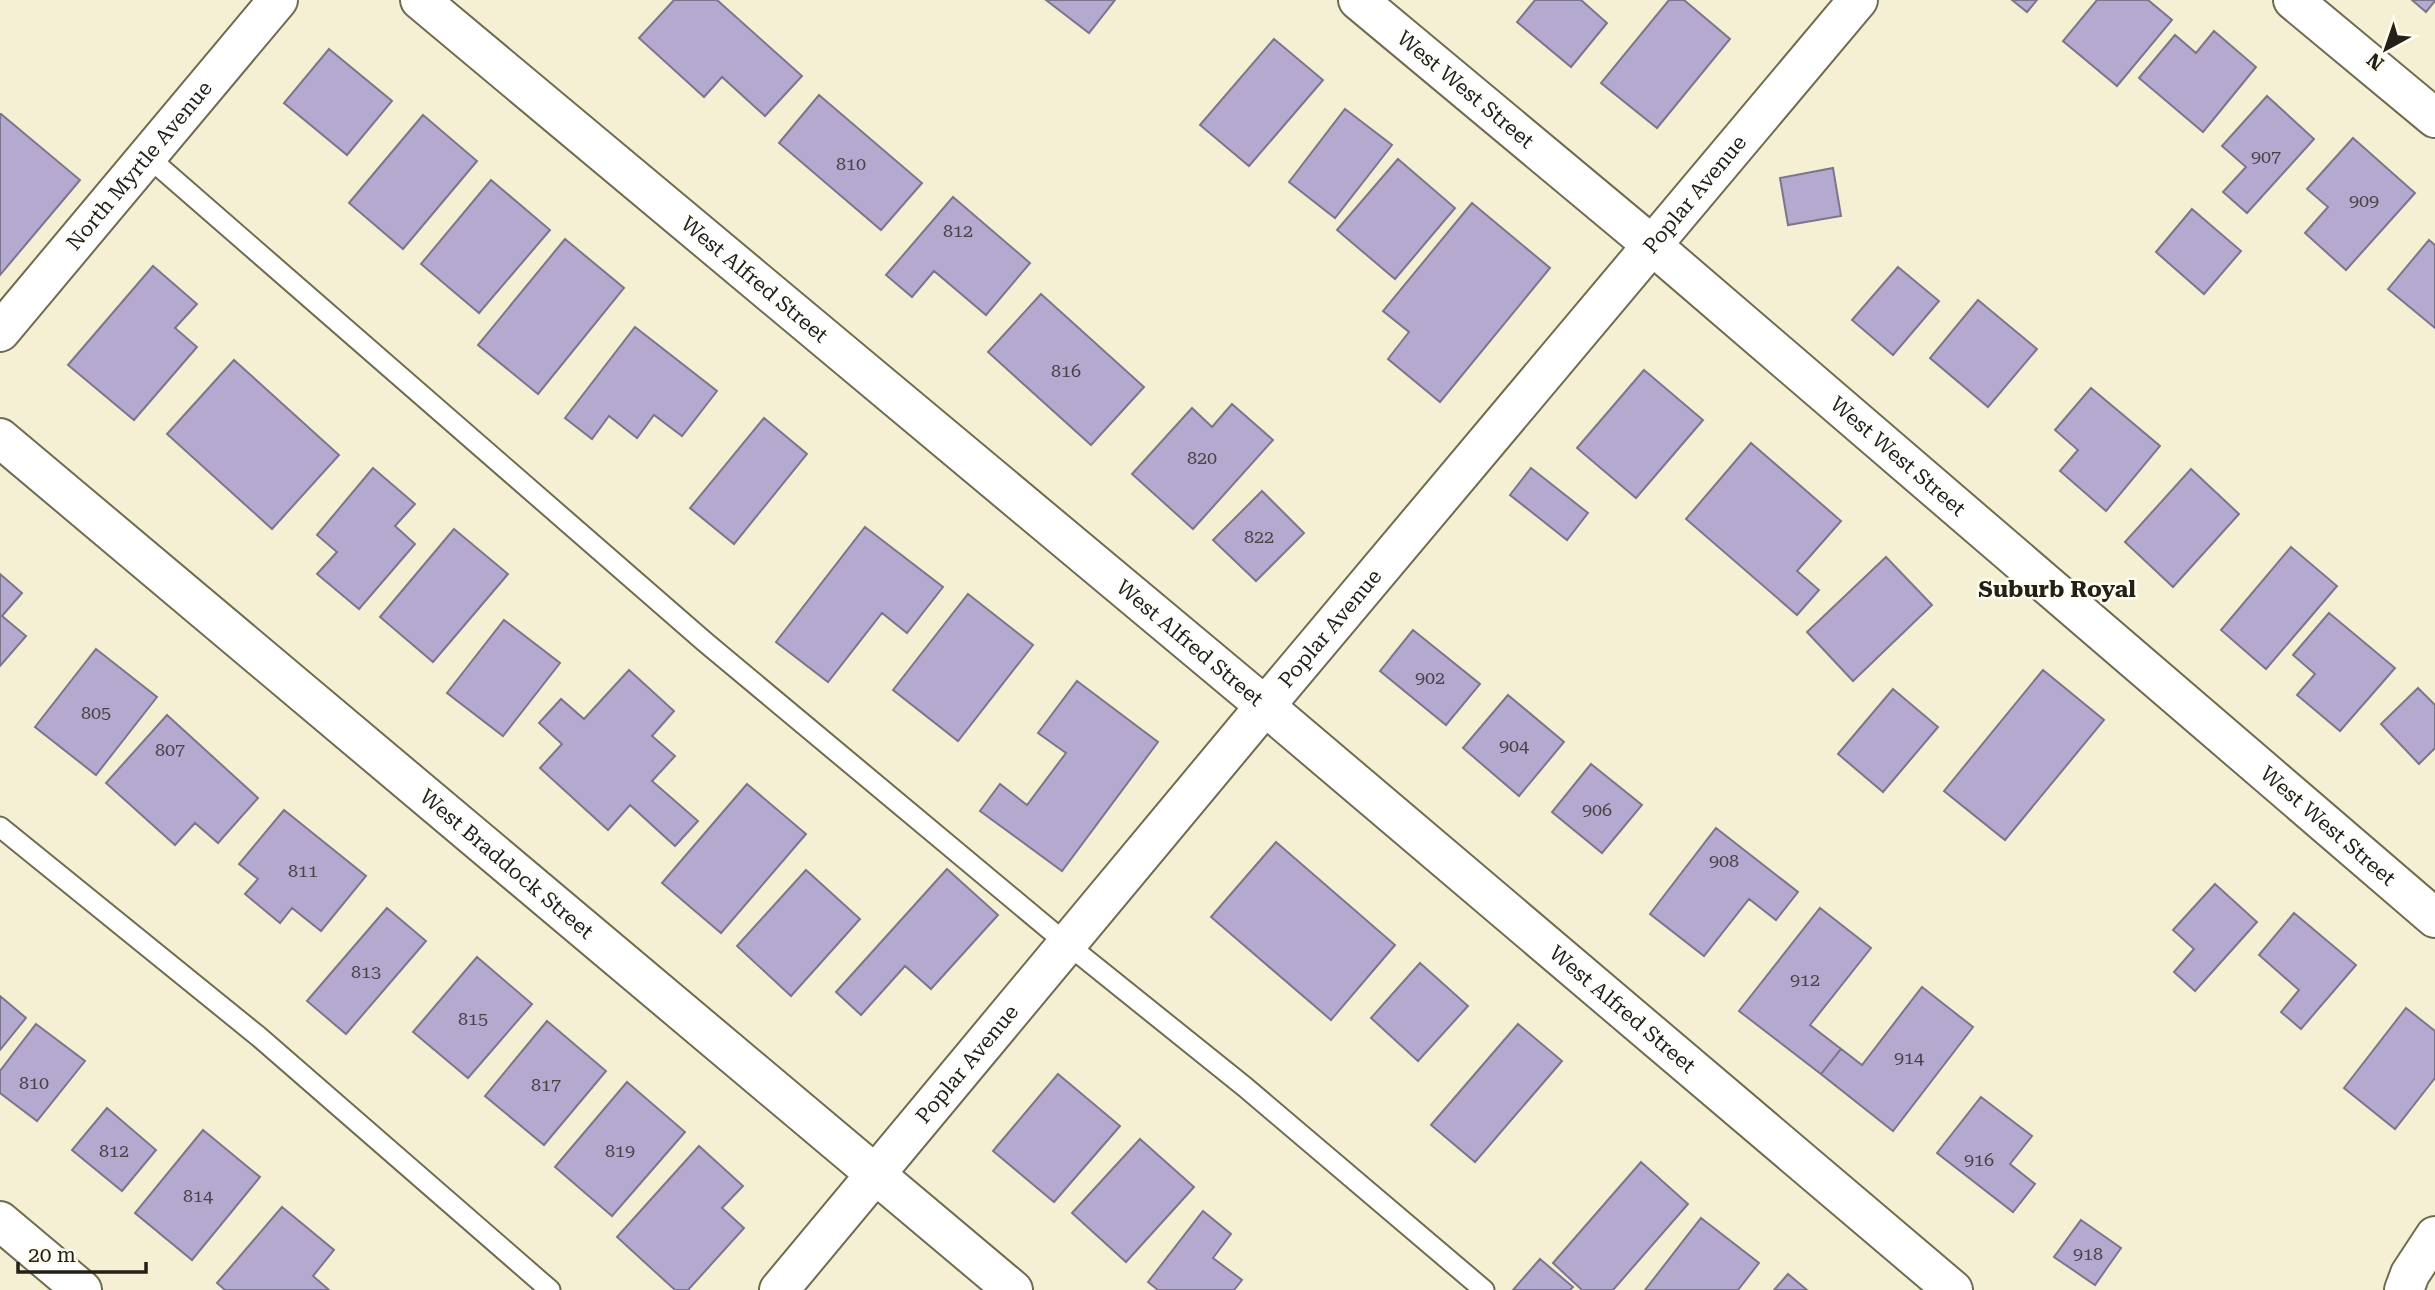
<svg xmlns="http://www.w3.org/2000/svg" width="2435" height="1290" font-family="'Roboto Serif',serif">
<rect width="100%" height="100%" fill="#f5f0d3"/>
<path fill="#b4aad0" stroke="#7c758e" stroke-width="2" d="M674 0H717L802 76 765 116 722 77 704 97 639 38Z
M1046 0H1115L1089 33Z
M1535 0H1581L1607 23 1571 67 1517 22Z
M1669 0H1684L1730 39 1657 128 1601 83Z
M2012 0H2037L2027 12Z
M2097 0H2148L2172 20 2117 86 2063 41Z
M2412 0H2435V1L2426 12Z
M2214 31 2256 67 2203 132 2139 78 2175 35 2196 53Z
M1274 39 1323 80 1249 166 1200 125Z
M329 49 392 101 347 155 284 103Z
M819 95 922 183 881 230 779 143Z
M2267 96 2314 139 2247 213 2223 192 2246 167 2222 146Z
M1345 109 1392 145 1335 218 1289 182Z
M1 114 80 180 0 275V114Z
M423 115 477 161 403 249 349 203Z
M2353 138 2415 193 2346 270 2305 233 2328 207 2307 189Z
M1398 159 1455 208 1395 279 1337 230Z
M1833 168 1841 216 1788 225 1780 178Z
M491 180 550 230 479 313 421 264Z
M953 197 1030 263 986 315 934 271 912 297 886 275Z
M1472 203 1550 268 1440 402 1388 359 1409 332 1383 311Z
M2192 209 2241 251 2204 294 2156 252Z
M565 239 624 288 538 394 478 345Z
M2429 240 2435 245V328L2388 289Z
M153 266 197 304 175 328 197 347 134 420 68 365Z
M1898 267 1939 301 1893 355 1852 320Z
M1041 294 1144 387 1091 445 988 352Z
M1978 300 2037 349 1988 407 1930 358Z
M635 327 717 391 682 436 654 415 637 438 609 416 592 439 565 418Z
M234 360 339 455 272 529 167 434Z
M1644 370 1703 420 1636 498 1577 448Z
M2091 388 2160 446 2106 511 2060 471 2078 450 2055 430Z
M1232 404 1273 440 1193 529 1132 474 1192 408 1212 427Z
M764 418 807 454 734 544 690 508Z
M1751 443 1841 521 1797 571 1819 590 1797 615 1686 519Z
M373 468 415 504 395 526 415 544 359 609 317 574 337 552 317 535Z
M1531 468 1588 513 1567 540 1510 495Z
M2191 469 2239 514 2173 587 2125 542Z
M1262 491 1304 533 1256 581 1213 540Z
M865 527 943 587 907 633 882 613 828 682 776 642Z
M454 529 508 574 433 662 380 617Z
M2291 547 2337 586 2266 669 2221 630Z
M1886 557 1932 605 1853 681 1807 632Z
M0 574 22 593 2 616 26 636 0 666Z
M968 594 1033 645 958 741 893 690Z
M2329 613 2395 668 2340 731 2297 695 2315 674 2293 655Z
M504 620 560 663 503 736 447 693Z
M1413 630 1480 684 1446 725 1380 671Z
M96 649 157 697 96 775 35 727Z
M629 670 674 711 652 736 675 756 652 781 698 821 675 846 630 805 608 830 540 768 562 744 539 723 561 699 584 719Z
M2043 670 2104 720 2005 840 1944 791Z
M1077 681 1158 742 1062 871 980 811 1000 784 1027 805 1066 753 1038 733Z
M2418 688 2435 705V748L2419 764 2381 724Z
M1893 689 1938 727 1883 792 1838 754Z
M1508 695 1564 742 1519 796 1463 748Z
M167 715 258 798 218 843 195 823 175 845 106 783Z
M1591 764 1642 805 1602 853 1552 812Z
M747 784 806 834 721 933 662 883Z
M284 810 366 876 321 931 292 908 280 923 245 894 258 879 239 864Z
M1716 828 1798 892 1776 920 1749 899 1704 956 1650 914Z
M1276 842 1395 945 1331 1020 1211 917Z
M947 869 998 915 931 989 905 966 861 1015 836 992Z
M806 870 860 919 791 996 737 946Z
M2215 884 2257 922 2195 991 2174 972 2194 949 2173 930Z
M387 908 426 941 346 1034 307 1001Z
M1820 908 1871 948 1810 1025 1841 1049 1821 1074 1739 1011Z
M2294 913 2356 965 2301 1029 2281 1012 2299 990 2259 955Z
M477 957 532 1004 468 1078 413 1032Z
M1420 963 1468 1006 1418 1061 1371 1018Z
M1922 987 1973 1027 1893 1131 1821 1074 1841 1049 1862 1065Z
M0 996 26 1018 0 1050Z
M2406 1008 2435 1031V1078L2395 1129 2344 1088Z
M547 1021 606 1071 544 1145 485 1096Z
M36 1024 85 1061 37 1121 0 1093V1071Z
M1518 1024 1562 1061 1475 1162 1431 1125Z
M1058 1074 1120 1126 1054 1202 993 1151Z
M627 1082 685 1132 612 1216 555 1167Z
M1981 1097 2032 1136 2010 1164 2035 1184 2013 1212 1937 1153Z
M107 1108 156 1150 122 1191 72 1150Z
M203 1130 260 1177 192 1260 135 1213Z
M1140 1139 1194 1187 1126 1262 1072 1213Z
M699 1146 743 1186 722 1208 744 1228 688 1290H675L617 1237Z
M1641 1162 1688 1204 1613 1290H1582L1553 1263Z
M282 1207 334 1250 313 1276 329 1290H225L217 1283Z
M1203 1211 1231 1234 1213 1258 1242 1280 1234 1290H1158L1148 1282Z
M1701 1218 1759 1263 1738 1290H1645Z
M2081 1220 2121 1248 2095 1285 2054 1257Z
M1540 1259 1573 1287 1570 1290H1513Z
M1788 1274 1807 1290H1774Z"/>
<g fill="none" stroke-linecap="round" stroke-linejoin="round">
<g stroke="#6f6b51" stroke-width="23">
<path id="lane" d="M147 156 705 642 1067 944 1245 1087 1484 1290
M0 827 258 1036 550 1290"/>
</g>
<g stroke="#6f6b51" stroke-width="42">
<g id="street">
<path id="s1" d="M420 0 1265 706 1953 1290"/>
<path id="s2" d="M1358 0 1653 246 2435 918"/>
<path d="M2293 0 2435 118"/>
<path id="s3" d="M0 332 278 0"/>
<path id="s4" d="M0 438 1013 1290"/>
<path d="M0 1221 82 1290"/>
<path id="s5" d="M779 1290 1265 706 1858 0"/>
<path d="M2404 1290 2410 1274 2435 1236"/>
</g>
</g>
<use href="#lane" stroke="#fff" stroke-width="19"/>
<use href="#street" stroke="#fff" stroke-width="38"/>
</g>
<g text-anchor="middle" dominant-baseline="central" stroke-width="5" stroke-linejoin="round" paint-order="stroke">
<g font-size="18" fill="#474345">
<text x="2266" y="156">907</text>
<text x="851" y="163">810</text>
<text x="2364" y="200">909</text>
<text x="958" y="230">812</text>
<text x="1066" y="370">816</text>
<text x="1202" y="457">820</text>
<text x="1259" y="536">822</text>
<text x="1430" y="677">902</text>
<text x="96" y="712">805</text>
<text x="1514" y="745">904</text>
<text x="170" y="749">807</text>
<text x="1597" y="809">906</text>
<text x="1724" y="860">908</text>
<text x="303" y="870">811</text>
<text x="366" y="971">813</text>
<text x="1805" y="979">912</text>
<text x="473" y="1018">815</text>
<text x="1909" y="1057">914</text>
<text x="34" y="1082">810</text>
<text x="546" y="1084">817</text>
<text x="114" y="1150">812</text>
<text x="620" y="1150">819</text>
<text x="1979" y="1159">916</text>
<text x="198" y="1195">814</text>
<text x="2088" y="1253">918</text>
</g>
<g font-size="21" fill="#232117" stroke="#fffdf1">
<text stroke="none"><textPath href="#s2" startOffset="140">West West Street</textPath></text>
<text stroke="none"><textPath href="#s3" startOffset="217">North Myrtle Avenue</textPath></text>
<text stroke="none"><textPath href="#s5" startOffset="1428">Poplar Avenue</textPath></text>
<text stroke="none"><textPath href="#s1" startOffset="436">West Alfred Street</textPath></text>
<text stroke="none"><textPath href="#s2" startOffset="707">West West Street</textPath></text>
<text stroke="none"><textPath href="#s5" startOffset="861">Poplar Avenue</textPath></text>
<text stroke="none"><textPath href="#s1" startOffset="1003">West Alfred Street</textPath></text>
<text stroke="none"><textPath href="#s2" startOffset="1274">West West Street</textPath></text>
<text stroke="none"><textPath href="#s4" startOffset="662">West Braddock Street</textPath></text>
<text stroke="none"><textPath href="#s1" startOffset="1570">West Alfred Street</textPath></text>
<text stroke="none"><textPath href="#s5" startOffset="294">Poplar Avenue</textPath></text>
</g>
<g font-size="23" font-weight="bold" fill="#232117" stroke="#fffdf1">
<text x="2057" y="589">Suburb Royal</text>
</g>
</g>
<g transform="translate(2386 49) rotate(220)" stroke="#fffdf1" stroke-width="5" paint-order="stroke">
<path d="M0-5L12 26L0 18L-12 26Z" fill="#232117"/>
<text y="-10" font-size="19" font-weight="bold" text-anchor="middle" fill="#232117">N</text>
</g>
<path d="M18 1262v10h128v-10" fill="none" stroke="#232117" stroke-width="3.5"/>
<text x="28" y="1262" font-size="21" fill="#232117" stroke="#fffdf1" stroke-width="5" paint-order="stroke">20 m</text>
</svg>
